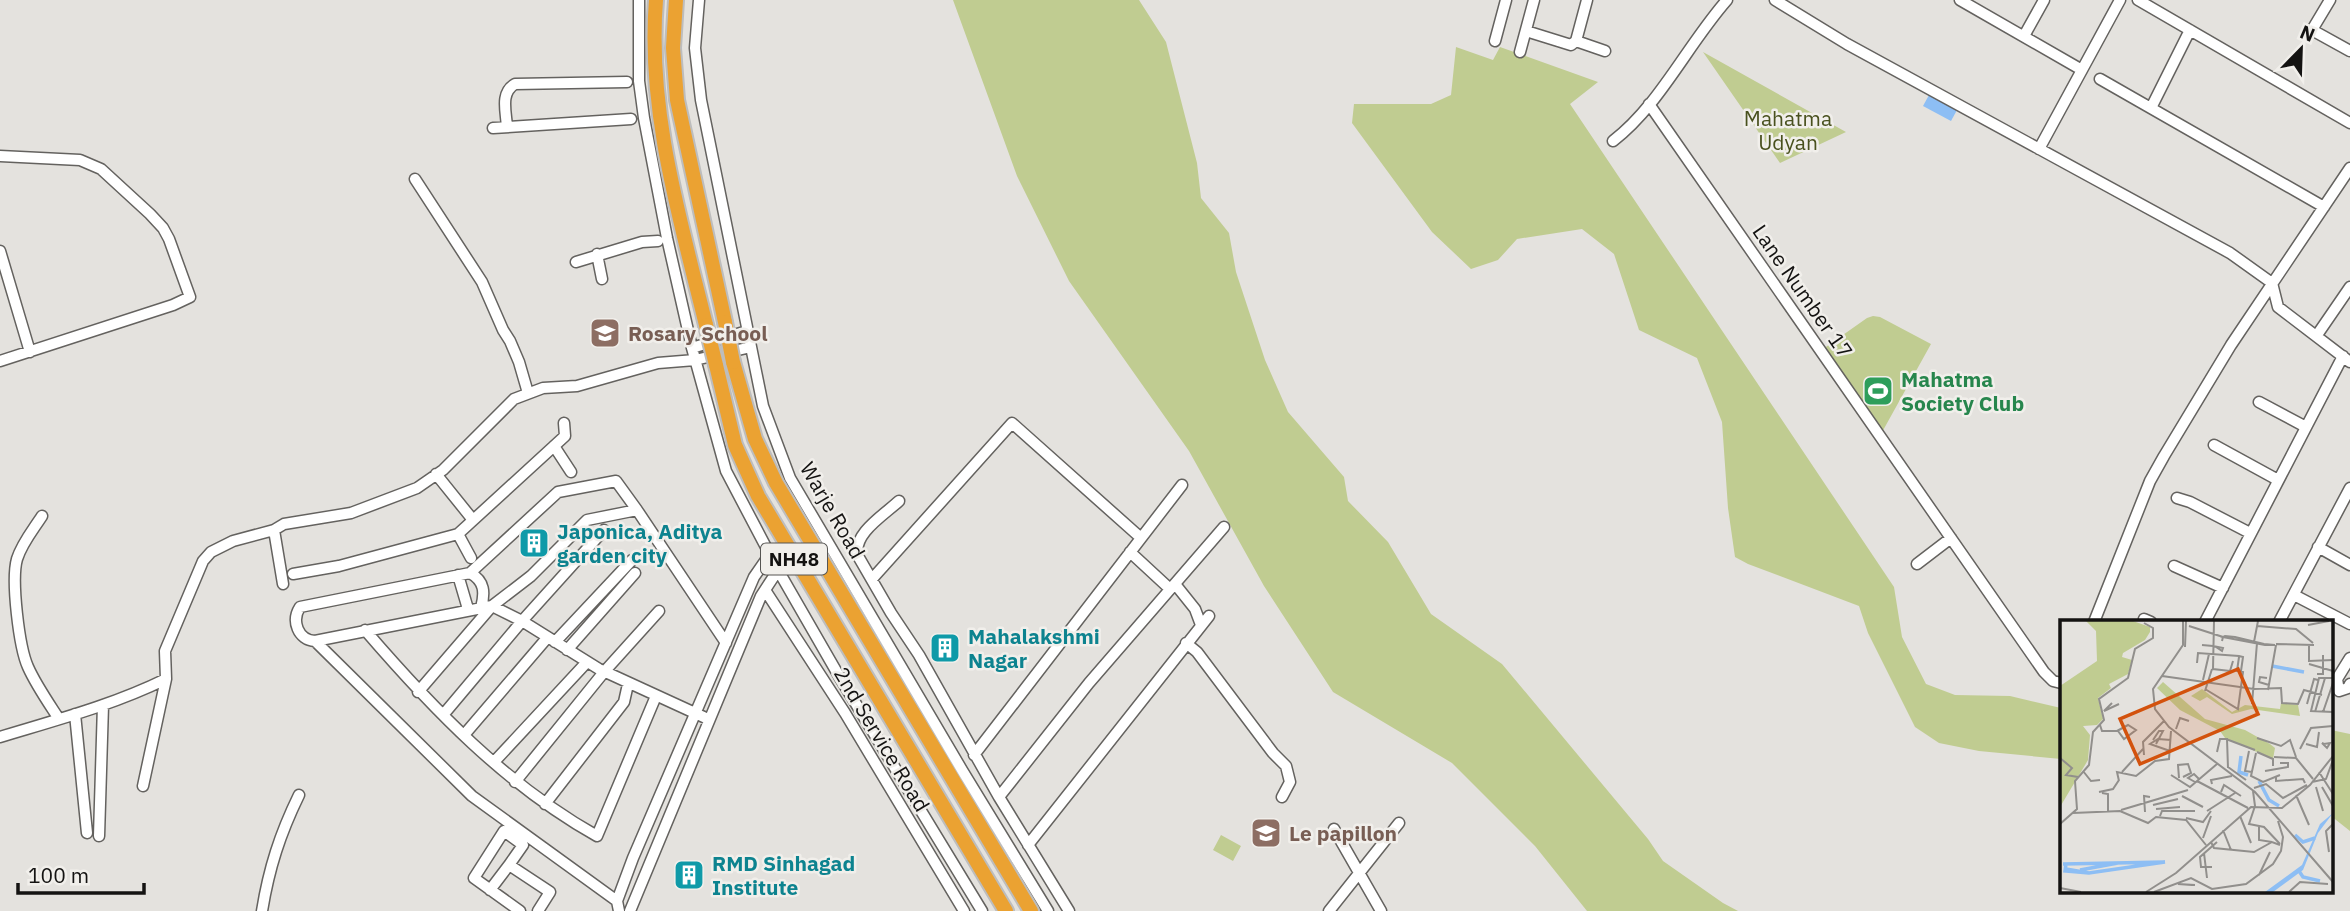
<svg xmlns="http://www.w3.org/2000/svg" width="2350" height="911" font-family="'IBM Plex Sans',sans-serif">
<rect width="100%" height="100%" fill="#e4e2de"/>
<path fill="#c0cc91" d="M953 0H1139L1166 42 1197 163 1201 198 1229 233 1236 272 1265 360 1288 412 1344 477 1348 501 1388 542 1431 614 1502 664 1648 839 1663 861 1723 903 1738 911H1587L1535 846 1452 763 1333 692 1264 586 1189 451 1069 281 1017 176Z
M1456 47 1493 60 1500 47 1598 82 1570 104 1894 587 1902 637 1926 684 1955 695 2010 696 2061 708V759L1979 751 1939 743 1915 727 1868 633 1859 606 1748 564 1735 557 1728 508 1722 422 1697 358 1639 330 1614 254 1582 229 1517 239 1498 260 1471 269 1432 232 1352 123 1354 104H1431L1451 95Z
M1703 52 1846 132 1780 163Z
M1873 316 1880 317 1931 344 1881 434 1823 349 1867 318Z
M2331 730 2350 734V831L2331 816Z
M1221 835 1241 846 1233 861 1213 850Z"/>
<path fill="#8dbef4" d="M1929 95 1957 110 1951 121 1923 106Z"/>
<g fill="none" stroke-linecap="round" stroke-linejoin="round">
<g stroke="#64625f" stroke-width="13">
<path id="minor" d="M639 0V81L644 118 667 238 692 348 726 471 778 570 839 676 982 911
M699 0 695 48 701 100 763 406 790 478 962 770 1048 911
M1775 0 1847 44 2230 253 2272 283 2278 307 2350 362
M1960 0 2082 70
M2138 0 2350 123
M2330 0 2312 30 2350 51
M1526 31 1571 45 1576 41 1605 51
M2024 36 2044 0
M1495 41 1506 0
M1576 41 1587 0
M1520 52 1534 0
M2100 79 2324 207
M1649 104 2044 672 2053 681 2061 683
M2151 108 2190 30
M507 127C506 111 500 93 515 84L627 82
M493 128 631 119
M1613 141C1659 106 1688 44 1727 0
M2039 149 2120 0
M0 156 80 160 101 169 150 214 163 228 169 239 190 297 173 305 0 361
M415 179 482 282 503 330 510 341 519 362 528 393
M0 251 30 352
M597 254 602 279
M576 262 642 242 658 241
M2317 335 2350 287
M692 348 747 331
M2259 402 2306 427
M2214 445 2278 480
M554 446 571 472
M436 474 473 520
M2177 498 2190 502 2250 533
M899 501C884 515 852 534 858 556L891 613 919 655 999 797 1069 911
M637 510 726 643
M42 516C33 530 22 543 17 559 11 580 19 647 28 667 36 685 48 702 59 719
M274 530 283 584
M458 534 471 558
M2318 547 2350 565
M1130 552 1170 589
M1917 564 1951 538
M2174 566 2223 588
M470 573C485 581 485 593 481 608
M293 574 339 566 458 534 565 436 564 423
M458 575 468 609
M872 579 1012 423 1141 538
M1175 584 1195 609 1201 625
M765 590 845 713 964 911
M2294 595 2350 624
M2144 619 2151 622
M2094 622 2150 481 2164 456 2231 345 2350 168
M2205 622 2343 356
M2279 622 2350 488
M365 630C433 709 506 785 597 836L656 696
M315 641C298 640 291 621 300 607L470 573 558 492 616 481 637 510 587 520 531 576 492 606 418 692
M555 642 632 560
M1186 643 1197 652 1273 753 1286 766 1290 782 1282 797
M567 650 635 573
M2339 691 2337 679 2350 658
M2339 691 2348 688 2350 684
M75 714 87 833
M443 715 522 621 604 530
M464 735 547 638
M0 737C56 720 113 705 166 679
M974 755 1182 485
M494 762 587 662
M515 782 604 672 659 611
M143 786 166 679 165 651 203 561 211 552 233 541 274 530 284 524 351 513 417 488 443 470 514 399 543 388 577 386 658 363 695 360 751 347
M999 797 1089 683 1224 527
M545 804 624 702 628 684
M1334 829 1381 911
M99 836 103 705
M1028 845 1209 616
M509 865 523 845 504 831 474 878 520 911
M490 890 509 865 550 892 538 911
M617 901 472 796 315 641 492 606 522 621 599 669 708 719
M262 911C269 868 280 834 299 795
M619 911 617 901 633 858 754 577 770 554
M630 911 761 596 778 570
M1329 911 1399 823"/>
</g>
<g stroke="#bdbdbd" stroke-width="18">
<path id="highway" d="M656 0C647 110 680 219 706 325
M676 0 673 48 677 100 725 322
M733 362 755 439 776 483 1031 911
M716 365 735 445 758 496 1006 911"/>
</g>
<use href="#minor" stroke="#fff" stroke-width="10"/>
<use href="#highway" stroke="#eba232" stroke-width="14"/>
<g stroke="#bdbdbd" stroke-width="18" stroke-linecap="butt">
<path id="highway-bridge" d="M725 322 733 362
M706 325 716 365"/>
</g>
<use href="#highway-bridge" stroke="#eba232" stroke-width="14"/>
</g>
<defs>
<g id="school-square" transform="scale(1.575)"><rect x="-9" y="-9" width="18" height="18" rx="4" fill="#8d6e63" stroke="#f1efeb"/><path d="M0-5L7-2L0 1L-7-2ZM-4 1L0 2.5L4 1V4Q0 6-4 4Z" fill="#fff"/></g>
<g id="stadium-square" transform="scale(1.575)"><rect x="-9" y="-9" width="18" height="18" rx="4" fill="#2e9e5b" stroke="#f1efeb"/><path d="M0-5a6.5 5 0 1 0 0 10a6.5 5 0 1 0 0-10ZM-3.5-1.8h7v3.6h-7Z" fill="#fff"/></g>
<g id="building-square" transform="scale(1.575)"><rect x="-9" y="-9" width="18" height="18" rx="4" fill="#0f9aa8" stroke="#f1efeb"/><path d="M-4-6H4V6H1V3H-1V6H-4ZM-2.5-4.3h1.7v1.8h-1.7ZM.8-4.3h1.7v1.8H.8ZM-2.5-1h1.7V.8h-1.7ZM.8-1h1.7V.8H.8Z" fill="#fff"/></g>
</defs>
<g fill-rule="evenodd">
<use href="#school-square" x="605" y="333"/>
<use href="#stadium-square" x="1878" y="391"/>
<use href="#building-square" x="534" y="543"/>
<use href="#building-square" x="945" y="648"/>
<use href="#school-square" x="1266" y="833"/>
<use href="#building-square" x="689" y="875"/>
</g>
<g text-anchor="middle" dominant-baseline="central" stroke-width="5" stroke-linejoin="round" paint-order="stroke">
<rect fill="#f1efeb" stroke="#565553" stroke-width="2" x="761" y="543.5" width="66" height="31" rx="5"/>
<g font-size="19" font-weight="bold" fill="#141312">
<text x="794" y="559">NH48</text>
</g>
<g font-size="21" fill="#49511e" stroke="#f1efeb">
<text x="1788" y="118">Mahatma<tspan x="1788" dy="24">Udyan</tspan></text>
</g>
<g font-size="21" fill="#141312" stroke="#f1efeb">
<text transform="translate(1803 291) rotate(55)">Lane Number 17</text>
<text transform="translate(833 510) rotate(60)">Warje Road</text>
<text transform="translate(882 739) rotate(59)">2nd Service Road</text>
</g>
<g font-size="21" font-weight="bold" fill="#785e54" stroke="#f1efeb" text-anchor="start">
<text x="628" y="333">Rosary School</text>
<text x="1289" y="833">Le papillon</text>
</g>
<g font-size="21" font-weight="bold" fill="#27864d" stroke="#f1efeb" text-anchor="start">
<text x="1901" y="379">Mahatma<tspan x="1901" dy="24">Society Club</tspan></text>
</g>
<g font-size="21" font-weight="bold" fill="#0d838f" stroke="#f1efeb" text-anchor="start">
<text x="557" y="531">Japonica, Aditya<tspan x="557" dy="24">garden city</tspan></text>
<text x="968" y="636">Mahalakshmi<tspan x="968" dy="24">Nagar</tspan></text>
<text x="712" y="863">RMD Sinhagad<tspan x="712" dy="24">Institute</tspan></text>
</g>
</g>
<g transform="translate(2060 620)">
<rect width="273" height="273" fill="#e4e2de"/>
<path d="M26 1H73L90 7V12L85 20 63 33 62 37 72 40 68 54 49 64 51 68 38 78 43 99 37 105 23 106 30 115 28 140 0 187V66L37 41 36 11ZM103 62 145 99 185 110 210 124 215 128 213 139 165 118 160 111 120 90 97 68ZM142 69 172 92 185 85 220 89 221 83 238 85 240 96 191 89 172 94 147 77 140 81 131 76Z" fill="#c0cc91"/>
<path d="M273 193 258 213 243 250 213 272H205L242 245 260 204Z" fill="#8dbef4"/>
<path fill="none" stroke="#8dbef4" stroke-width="3.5" d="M212 46 244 52M181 136 179 152 188 155M199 161 209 180 219 186M235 215 243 222 255 218M3 244 105 242M6 244 5 251 29 253M6 249 29 253 105 242M20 250 58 243M239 251 243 257 260 261"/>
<path fill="none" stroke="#918f8c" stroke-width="2" d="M123 1V25L93 69 95 89 109 107 195 172 273 262M154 1 153 49 170 51 173 41M248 5 269 1M129 6 163 17 162 21M197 6 236 9 253 23M194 22 198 1M216 24 254 25M249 24V41L273 40M142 25 153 26 163 28 162 31 156 27M215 25 204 24 175 17 165 16 163 17 205 25H215M125 27 126 1M137 43 138 33 179 36 183 37 181 51M249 44 273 51M257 54H263V35M102 56 194 69 221 68 222 83 238 84 244 70 262 75M207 58 200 57 199 62 209 65M273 58H259L251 91 273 92M143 60 149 34M145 69 178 89 183 52 177 51 179 37M208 70 216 25M145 71 152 49M52 83 44 91 59 84M192 84 197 23M247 84 254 59 258 60M255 92 265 58M263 92 273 63M40 105 42 111H58L64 119 76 110 68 105 57 111M116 109 120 98 129 101M197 118 221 126 230 120 236 137M166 119 195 130M93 120 99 111H103L96 124M262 123 264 124 270 123 267 128ZM246 124 257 127 259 112M240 129 251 108 273 106M110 131 90 124 98 119 111 120M189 131 185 151 192 152M157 132 160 119H167L168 148M197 132 213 139V146M196 133 191 156 203 162 220 155M84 135 83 122 104 101M214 137 236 138 253 159M0 138 12 148 6 155 18 157M168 147 186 160M23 151 31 161 40 160M205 151 228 147V143H220M62 152 83 129M259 152 273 174M111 155 130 167 157 144M216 157V161L243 159 245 163M119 158 118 145 128 144 131 153 123 157M59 161 57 152 76 156 95 141 109 139 111 111M137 161 188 188M135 162 128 158 134 154 139 159M252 162 266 159 273 140M152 164 151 160 172 156M256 167 263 191M262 167 273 186M194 168 206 164 223 178 247 165M193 171 195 186 189 204 204 207 220 224M39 172 53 169 59 160M161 172 164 165 181 176M42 173 48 174V191M236 175 249 205M122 176 143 187M93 185 118 179M96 189 120 187M61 190 128 170M147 191 175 173M85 192 84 176 90 177M13 193 60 191 88 203 96 197 126 200 146 225M100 196 102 191H135M180 196 191 223M126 198 143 202 151 191M0 204 17 189 15 161 29 145 33 112 44 100 39 79 68 58 75 29 93 18V8L84 3M199 207V220L212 222M163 210 171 230M143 218 151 196M151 222 154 228 194 232 212 222 220 225M269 232 266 211 273 204M144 233 147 258M152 247H141L140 237 157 222M199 255 210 232M132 265 118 264 135 265M0 268 21 272M86 272 116 253 191 187 222 188 250 165 273 136M94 272 131 258 152 269 186 264 213 244 221 231 223 217 218 201M229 272 240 262 268 264"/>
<path fill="#d3520d" fill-opacity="0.15" stroke="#d3520d" stroke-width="3.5" d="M178 49 198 94 80 144 60 99Z"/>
<rect width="273" height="273" fill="none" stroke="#141312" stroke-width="3.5"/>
</g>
<g transform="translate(2301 49) rotate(23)" stroke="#f1efeb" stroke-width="5" paint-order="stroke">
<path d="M0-5L12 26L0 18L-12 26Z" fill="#141312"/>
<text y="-10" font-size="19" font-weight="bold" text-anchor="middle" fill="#141312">N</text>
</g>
<path d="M18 883v10h126v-10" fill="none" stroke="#141312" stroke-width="3.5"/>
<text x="28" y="883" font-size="21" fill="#141312" stroke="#f1efeb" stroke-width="5" paint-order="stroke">100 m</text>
</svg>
